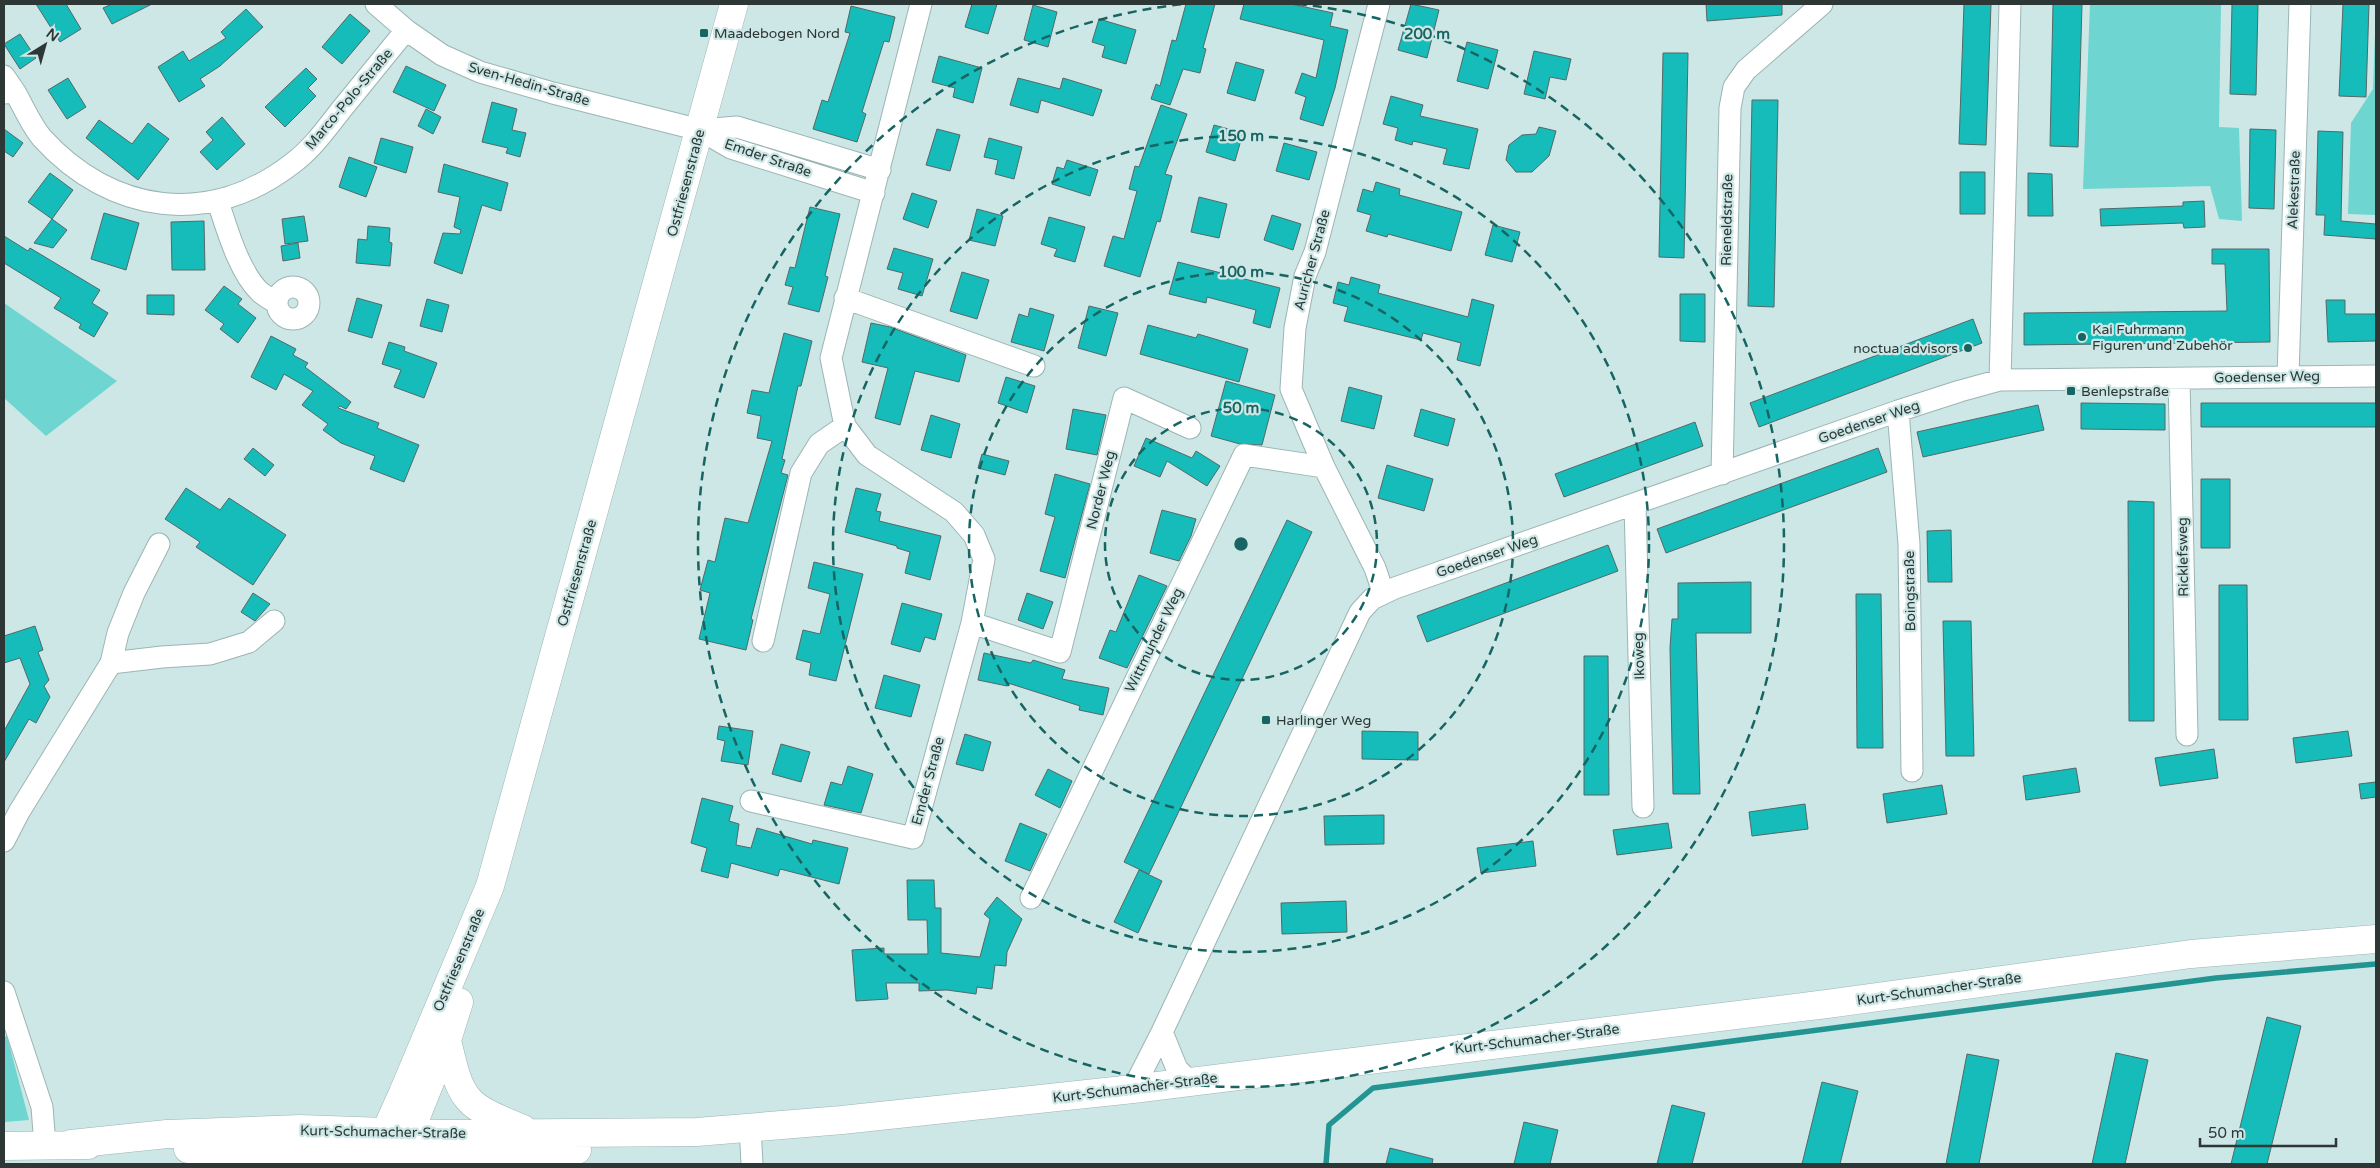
<svg xmlns="http://www.w3.org/2000/svg" width="2380" height="1168" font-family="'Varela Round',sans-serif">
<rect width="100%" height="100%" fill="#cce7e5"/>
<path fill="#6ed5d1" d="M2090 4H2221L2219 127 2239 128 2242 221 2219 219 2210 186 2083 189Z
M2376 4V215L2348 214 2351 123 2373 89Z
M4 303 117 381 46 436 4 398Z
M7 1036 29 1120 4 1122V1037Z"/>
<g fill="none" stroke-linecap="round" stroke-linejoin="round">
<path stroke="#229592" stroke-width="5.5" d="M1326 1164 1329 1125 1373 1088 2216 978 2376 964"/>
</g>
<path fill="#15bcb9" stroke="#516a68" d="M36 4H66L81 29 60 42Z
M112 4H152L112 24 103 8Z
M972 4H997L988 34 965 27Z
M1186 4H1215L1203 48 1206 49 1200 73 1183 69 1170 105 1151 99 1156 84 1160 86 1172 40 1176 41Z
M1244 4H1291L1333 13 1330 26 1348 30 1335 88 1323 126 1300 119 1306 97 1295 93 1302 73 1316 78 1324 40 1240 19Z
M1411 4 1439 10 1427 58 1398 50Z
M1706 4H1782V15L1707 21Z
M1964 4H1991L1986 145 1959 144Z
M2053 4H2082L2078 147 2050 146Z
M2232 4H2258L2256 95 2230 94Z
M2343 4H2369L2366 97 2339 96Z
M1033 5 1057 12 1048 47 1024 40Z
M851 6 895 17 889 42 884 41 862 112 866 114 857 142 813 129 822 100 828 102 850 33 845 32Z
M246 9 263 27 220 66 200 79 205 86 179 102 158 67 183 51 189 61 226 38 221 32Z
M350 14 370 31 342 64 322 47Z
M1099 19 1136 30 1126 64 1102 57 1105 46 1092 42Z
M20 34 36 58 20 69 4 44Z
M1467 42 1498 50 1488 89 1457 81Z
M1534 51 1571 59 1566 80 1550 77 1545 99 1524 94Z
M1663 53H1688L1684 258 1659 257Z
M939 56 982 68 973 103 953 97 955 88 932 82Z
M1236 62 1264 70 1255 101 1227 93Z
M406 66 446 85 434 111 393 92Z
M306 68 317 79 308 88 316 96 285 127 265 107Z
M68 78 86 107 67 119 48 90Z
M1018 78 1060 89 1063 78 1102 90 1093 116 1041 100 1038 113 1010 105Z
M1391 96 1423 105 1420 116 1478 129 1469 169 1443 164 1447 149 1413 141 1412 145 1395 140 1398 128 1383 124Z
M1752 100H1778L1774 307 1748 306Z
M492 102 517 109 512 130 526 133 520 157 506 153 508 148 482 142Z
M1161 105 1187 114 1165 174 1172 176 1160 222 1157 221 1140 277 1104 266 1113 236 1124 239 1137 191 1129 189 1135 166 1139 167Z
M426 109 441 117 433 134 418 126Z
M222 117 245 144 217 170 200 152 213 140 206 132Z
M99 120 132 144 148 123 169 139 138 180 86 138Z
M1214 125 1243 133 1235 161 1206 152Z
M1539 127 1556 131 1549 156 1532 172H1516L1506 160 1509 145 1522 135 1536 134Z
M4 129 23 143 13 157 4 151Z
M937 129 960 135 950 171 926 165Z
M2250 129 2276 130 2274 209 2249 208Z
M2318 131 2343 132 2341 221 2376 224V239L2324 235 2325 215H2316Z
M381 138 413 147 406 173 374 163Z
M989 138 1022 147 1014 179 995 174 998 160 984 157Z
M1284 143 1317 152 1309 180 1276 171Z
M349 157 377 167 366 197 339 187Z
M1067 160 1098 170 1090 196 1052 184 1057 167 1064 169Z
M444 164 508 183 501 211 482 205 462 274 434 263 443 233 460 234 461 230 454 227 460 197 438 192Z
M1960 172H1985V214H1960Z
M50 173 73 190 52 219 28 202Z
M2028 173 2052 174 2053 216H2028Z
M1376 182 1400 189 1399 195 1462 212 1451 251 1388 234 1387 237 1366 231 1371 215 1357 211 1363 189 1373 192Z
M912 193 937 201 928 228 903 219Z
M1199 197 1227 204 1219 238 1191 232Z
M2204 201 2205 227 2184 228 2183 223 2101 226 2100 209 2183 206V202Z
M810 207 840 214 825 276 828 277 819 312 788 304 793 287 785 285 790 267 795 268Z
M977 209 1003 216 995 246 969 240Z
M104 213 139 223 126 270 91 259Z
M1272 215 1301 224 1293 250 1264 240Z
M304 216 308 241 285 244 282 219Z
M1049 217 1085 227 1075 262 1054 256 1057 249 1041 244Z
M52 219 67 230 53 248 34 243Z
M204 221 205 270H172L171 222Z
M1493 225 1520 232 1512 262 1485 255Z
M368 226 390 228 389 242 392 243 390 266 356 263 358 239 367 240Z
M4 236 28 251 30 248 100 290 92 303 108 313 94 337 79 328 81 324 54 308 61 298 4 263Z
M298 243 300 258 283 261 281 246Z
M894 248 933 259 922 296 898 289 903 273 887 269Z
M2212 249H2269L2270 342 2024 345V313L2227 311 2225 264H2212Z
M1178 262 1280 288 1270 328 1253 323 1256 310 1207 297 1206 303 1169 294Z
M962 272 989 280 977 319 950 311Z
M1351 277 1380 285 1378 293 1468 317 1472 299 1494 305 1480 366 1457 360 1461 343 1423 333 1421 340 1344 321 1348 307 1333 303 1338 282 1349 285Z
M224 286 242 299 238 304 256 318 238 343 220 329 224 324 205 310Z
M1680 294H1705V342L1680 341Z
M147 295H174V315L147 314Z
M357 298 382 305 372 338 348 331Z
M427 299 449 305 442 332 420 326Z
M2326 300H2345V314H2376V341L2328 342Z
M1089 306 1118 313 1106 356 1078 348Z
M1030 308 1054 315 1044 351 1011 342 1019 314 1028 317Z
M1973 319 1982 343 1759 427 1750 403Z
M871 323 890 327 966 355 959 382 915 371 900 425 875 418 888 368 862 362Z
M1148 325 1196 338 1198 334 1248 349 1239 382 1140 354Z
M784 333 812 341 801 386H798L782 459 785 460 781 473 788 475 751 619 753 620 746 650 699 639 710 593 700 590 708 560 715 562 725 518 748 523 772 441 757 438 761 416 747 413 752 390 769 393Z
M271 336 296 349 293 355 308 363 305 367 351 402 346 409 340 406 338 408 379 423 377 428 419 445 404 482 370 469 375 456 341 443 323 430 328 424 302 405 313 391 284 374 276 390 251 377Z
M389 342 405 347 404 351 437 363 424 398 394 387 401 370 382 364Z
M1006 377 1035 386 1027 413 998 403Z
M1226 381 1275 395 1262 445 1240 444 1211 436Z
M1349 387 1382 396 1374 429 1341 421Z
M2081 403 2165 404V430L2081 429Z
M2201 403H2376V427H2201Z
M2038 405 2044 430 1923 457 1917 432Z
M1073 409 1106 415 1097 455 1066 449Z
M1421 409 1455 419 1448 446 1414 436Z
M931 415 960 424 951 458 921 450Z
M1695 422 1703 446 1564 497 1555 474Z
M1146 438 1192 458 1196 451 1220 466 1207 486 1167 461 1160 477 1134 466Z
M253 448 274 465 265 476 244 459Z
M1878 448 1887 472 1666 553 1657 529Z
M982 454 1009 461 1005 475 978 468Z
M1387 465 1433 479 1424 511 1378 498Z
M1055 474 1090 484 1065 578 1040 571 1055 517 1045 514Z
M2201 479H2230V548H2201Z
M186 488 220 510 229 498 286 535 253 585 196 547 200 542 165 519Z
M856 488 881 494 876 511 881 512 879 521 941 536 930 580 905 573 910 552 897 548V546L845 532Z
M2128 501 2154 502V721H2129Z
M1162 510 1196 519 1191 536 1179 561 1150 553Z
M1287 520 1312 532 1149 874 1124 862Z
M1951 530 1952 582H1928L1927 531Z
M1608 545 1618 571 1427 642 1417 616Z
M814 562 863 574 836 681 809 675 811 663 796 659 803 630 820 634 830 594 808 588Z
M1139 575 1167 586 1127 668 1099 658 1110 630 1116 632Z
M1751 582V633H1696L1700 794H1673L1670 648 1672 619H1678V583Z
M2219 585H2247L2248 720H2219Z
M253 593 270 604 255 621 241 612Z
M1027 593 1053 602 1043 629 1018 620Z
M1856 594H1881L1883 748H1857Z
M902 603 942 614 935 640 925 637 920 652 891 644Z
M1943 621H1971L1974 756H1946Z
M35 626 43 650 38 652 49 680 44 686 50 697 36 723 29 719 4 762V731L30 684 20 658 4 663V636Z
M984 653 1031 663 1033 660 1065 670 1062 679 1109 688 1103 715 1079 710 1080 706 1008 683 1007 686 978 680Z
M1584 656H1608L1609 795H1584Z
M884 675 920 685 911 717 875 708Z
M719 726 753 731 748 765 721 761 725 741 717 739Z
M1362 731 1418 732V760L1362 759Z
M2348 731 2352 756 2296 763 2293 738Z
M965 734 991 742 983 771 956 764Z
M781 744 810 752 801 782 772 774Z
M2214 749 2218 778 2160 786 2155 758Z
M848 766 873 774 861 813 824 805 831 782 842 785Z
M2076 768 2080 792 2026 800 2023 776Z
M1048 769 1072 781 1060 808 1035 795Z
M2376 782V797L2361 799 2359 784Z
M1942 785 1947 814 1887 823 1883 794Z
M702 798 733 806 729 821 739 824 736 845 751 848 757 828 812 844 813 840 848 848 839 884 780 869 778 876 731 863 728 878 701 871 707 848 691 843Z
M1805 804 1808 829 1752 836 1749 812Z
M1384 815V844L1325 845 1324 816Z
M1020 823 1047 834 1030 871 1005 861Z
M1668 823 1672 848 1617 855 1613 830Z
M1533 841 1536 866 1481 873 1477 848Z
M1139 870 1162 881 1138 933 1114 922Z
M907 880H934L935 908H941V953L980 957 990 919 984 914 997 897 1022 919 1007 952 1006 966 995 965 992 989 977 987 976 994 947 990 919 991V983H886L888 999 856 1001 852 950 884 948V954H928L927 920H908Z
M1346 901 1347 932 1282 934 1281 903Z
M2267 1017 2301 1026 2267 1164H2231Z
M2116 1053 2148 1060 2125 1164H2092Z
M1967 1054 1999 1060 1979 1164H1946Z
M1822 1082 1858 1091 1840 1164H1802Z
M1672 1105 1705 1113 1692 1164H1657Z
M1524 1122 1558 1130 1550 1164H1514Z
M1390 1148 1433 1159 1432 1164H1386Z"/>
<g fill="none" stroke-linecap="round" stroke-linejoin="round">
<g stroke="#9bb5b4" stroke-width="23">
<path id="street" d="M376 4 406 30 442 55 480 72 553 93 700 130 731 148 874 193
M1379 4 1315 252 1305 276 1295 328 1291 389 1324 467 1375 568 1383 592
M4 76 15 92 4 93
M15 92C23 106 31 125 42 138 111 214 210 228 293 163 312 149 326 129 341 110 363 83 384 57 406 30
M700 130 737 127 880 170
M218 202C227 229 239 272 260 292 265 296 271 300 277 303
M277 303a16 16 0 1 1 32 0a16 16 0 1 1-32 0Z
M845 298 1034 366
M2288 376 2300 4
M2179 379 2187 735
M2000 380 2010 4
M1898 411 1909 544 1912 771
M1722 474 1730 108 1734 87 1746 70 1822 4
M1635 505 1643 807
M972 623 1060 652 1124 398 1190 428
M763 641 801 473 819 444 845 426
M111 663 162 657 210 654 249 642 274 621
M751 801 913 838 972 623 984 559 974 535 954 512 867 455 845 426 831 358 921 4
M4 841 19 812 111 663 118 633 134 593 159 544
M1031 898 1244 455 1324 467
M4 992 42 1107 45 1145
M1162 1032 1177 1069 1189 1081
M1133 1089 1162 1032 1360 612 1372 599 1395 588 1898 411 1960 391 2000 380 2376 376
M750 1127 752 1164"/>
</g>
<g stroke="#9bb5b4" stroke-width="29">
<path id="secondary" d="M447 1040C461 1102 464 1105 523 1129
M71 1144 167 1134 300 1129 442 1134 697 1132 842 1120 1133 1089 1827 1004 2191 954 2376 939
M4 1146 88 1145
M188 1149 447 1158 577 1150
M403 1149 447 1040 459 1002
M371 1164 403 1093 490 886 734 4"/>
</g>
<use href="#street" stroke="#fff" stroke-width="21"/>
<use href="#secondary" stroke="#fff" stroke-width="28"/>
</g>
<g fill="none" stroke="#176563" stroke-width="2.5" stroke-dasharray="9 6">
<circle cx="1241" cy="544" r="136"/>
<circle cx="1241" cy="544" r="272"/>
<circle cx="1241" cy="544" r="408"/>
<path d="M1298 4A543 543 0 1 1 1184 4"/>
</g>
<g fill="#176563" stroke="#cce7e5" stroke-width="2">
<rect x="699" y="28" width="10" height="10" rx="2.5"/>
<circle cx="2082" cy="337" r="5"/>
<circle cx="1968" cy="348" r="5"/>
<rect x="2066" y="386" width="10" height="10" rx="2.5"/>
<rect x="1261" y="715" width="10" height="10" rx="2.5"/>
</g>
<g text-anchor="middle" dominant-baseline="central" stroke-width="4.5" stroke-linejoin="round" paint-order="stroke">
<g font-size="14" fill="#2c3736" stroke="#cce7e5" text-anchor="start">
<text x="714" y="33">Maadebogen Nord</text>
<text x="2092" y="329">Kai Fuhrmann<tspan x="2092" dy="16">Figuren und Zubehör</tspan></text>
<text x="1958" y="348" text-anchor="end">noctua advisors</text>
<text x="2081" y="391">Benlepstraße</text>
<text x="1276" y="720">Harlinger Weg</text>
</g>
<g font-size="14" fill="#2c3736" stroke="#cce7e5">
<text transform="translate(529 84) rotate(16)">Sven-Hedin-Straße</text>
<text transform="translate(349 99) rotate(-50)">Marco-Polo-Straße</text>
<text transform="translate(768 158) rotate(19)">Emder Straße</text>
<text transform="translate(686 183) rotate(-75)">Ostfriesenstraße</text>
<text transform="translate(2294 190) rotate(-88)">Alekestraße</text>
<text transform="translate(1727 220) rotate(-89)">Rieneldstraße</text>
<text transform="translate(1312 260) rotate(-75)">Auricher Straße</text>
<text transform="translate(2267 377) rotate(-1)">Goedenser Weg</text>
<text transform="translate(1869 422) rotate(-19)">Goedenser Weg</text>
<text transform="translate(1101 490) rotate(-76)">Norder Weg</text>
<text transform="translate(1487 556) rotate(-19)">Goedenser Weg</text>
<text transform="translate(2183 557) rotate(-91)">Ricklefsweg</text>
<text transform="translate(577 573) rotate(-74)">Ostfriesenstraße</text>
<text transform="translate(1910 591) rotate(-91)">Boingstraße</text>
<text transform="translate(1154 640) rotate(-64)">Wittmunder Weg</text>
<text transform="translate(1639 656) rotate(-92)">Ikoweg</text>
<text transform="translate(928 781) rotate(-75)">Emder Straße</text>
<text transform="translate(459 960) rotate(-67)">Ostfriesenstraße</text>
<text transform="translate(1939 989) rotate(-8)">Kurt-Schumacher-Straße</text>
<text transform="translate(1537 1039) rotate(-7)">Kurt-Schumacher-Straße</text>
<text transform="translate(1135 1088) rotate(-7)">Kurt-Schumacher-Straße</text>
<text transform="translate(383 1132) rotate(1)">Kurt-Schumacher-Straße</text>
</g>
</g>
<circle cx="1241" cy="544" r="8" fill="#176563" stroke="#cce7e5" stroke-width="2.5"/>
<g font-size="15" text-anchor="middle" font-weight="bold" fill="#176563" stroke="#cce7e5" stroke-width="4.5" stroke-linejoin="round" paint-order="stroke">
<text x="1427" y="39">200 m</text>
<text x="1241" y="141">150 m</text>
<text x="1241" y="277">100 m</text>
<text x="1241" y="413">50 m</text>
</g>
<rect width="2380" height="1168" fill="none" stroke="#2c3736" stroke-width="10"/>
<g transform="translate(45 45) rotate(37)" stroke="#cce7e5" stroke-width="4" paint-order="stroke">
<path d="M0-4L9 19L0 12L-9 19Z" fill="#2c3736"/>
<text y="-8" font-size="14" font-weight="bold" text-anchor="middle" fill="#2c3736">N</text>
</g>
<path d="M2200 1138v8h136v-8" fill="none" stroke="#2c3736" stroke-width="2.5"/>
<text x="2208" y="1138" font-size="15" fill="#2c3736" stroke="#cce7e5" stroke-width="4" paint-order="stroke">50 m</text>
</svg>
